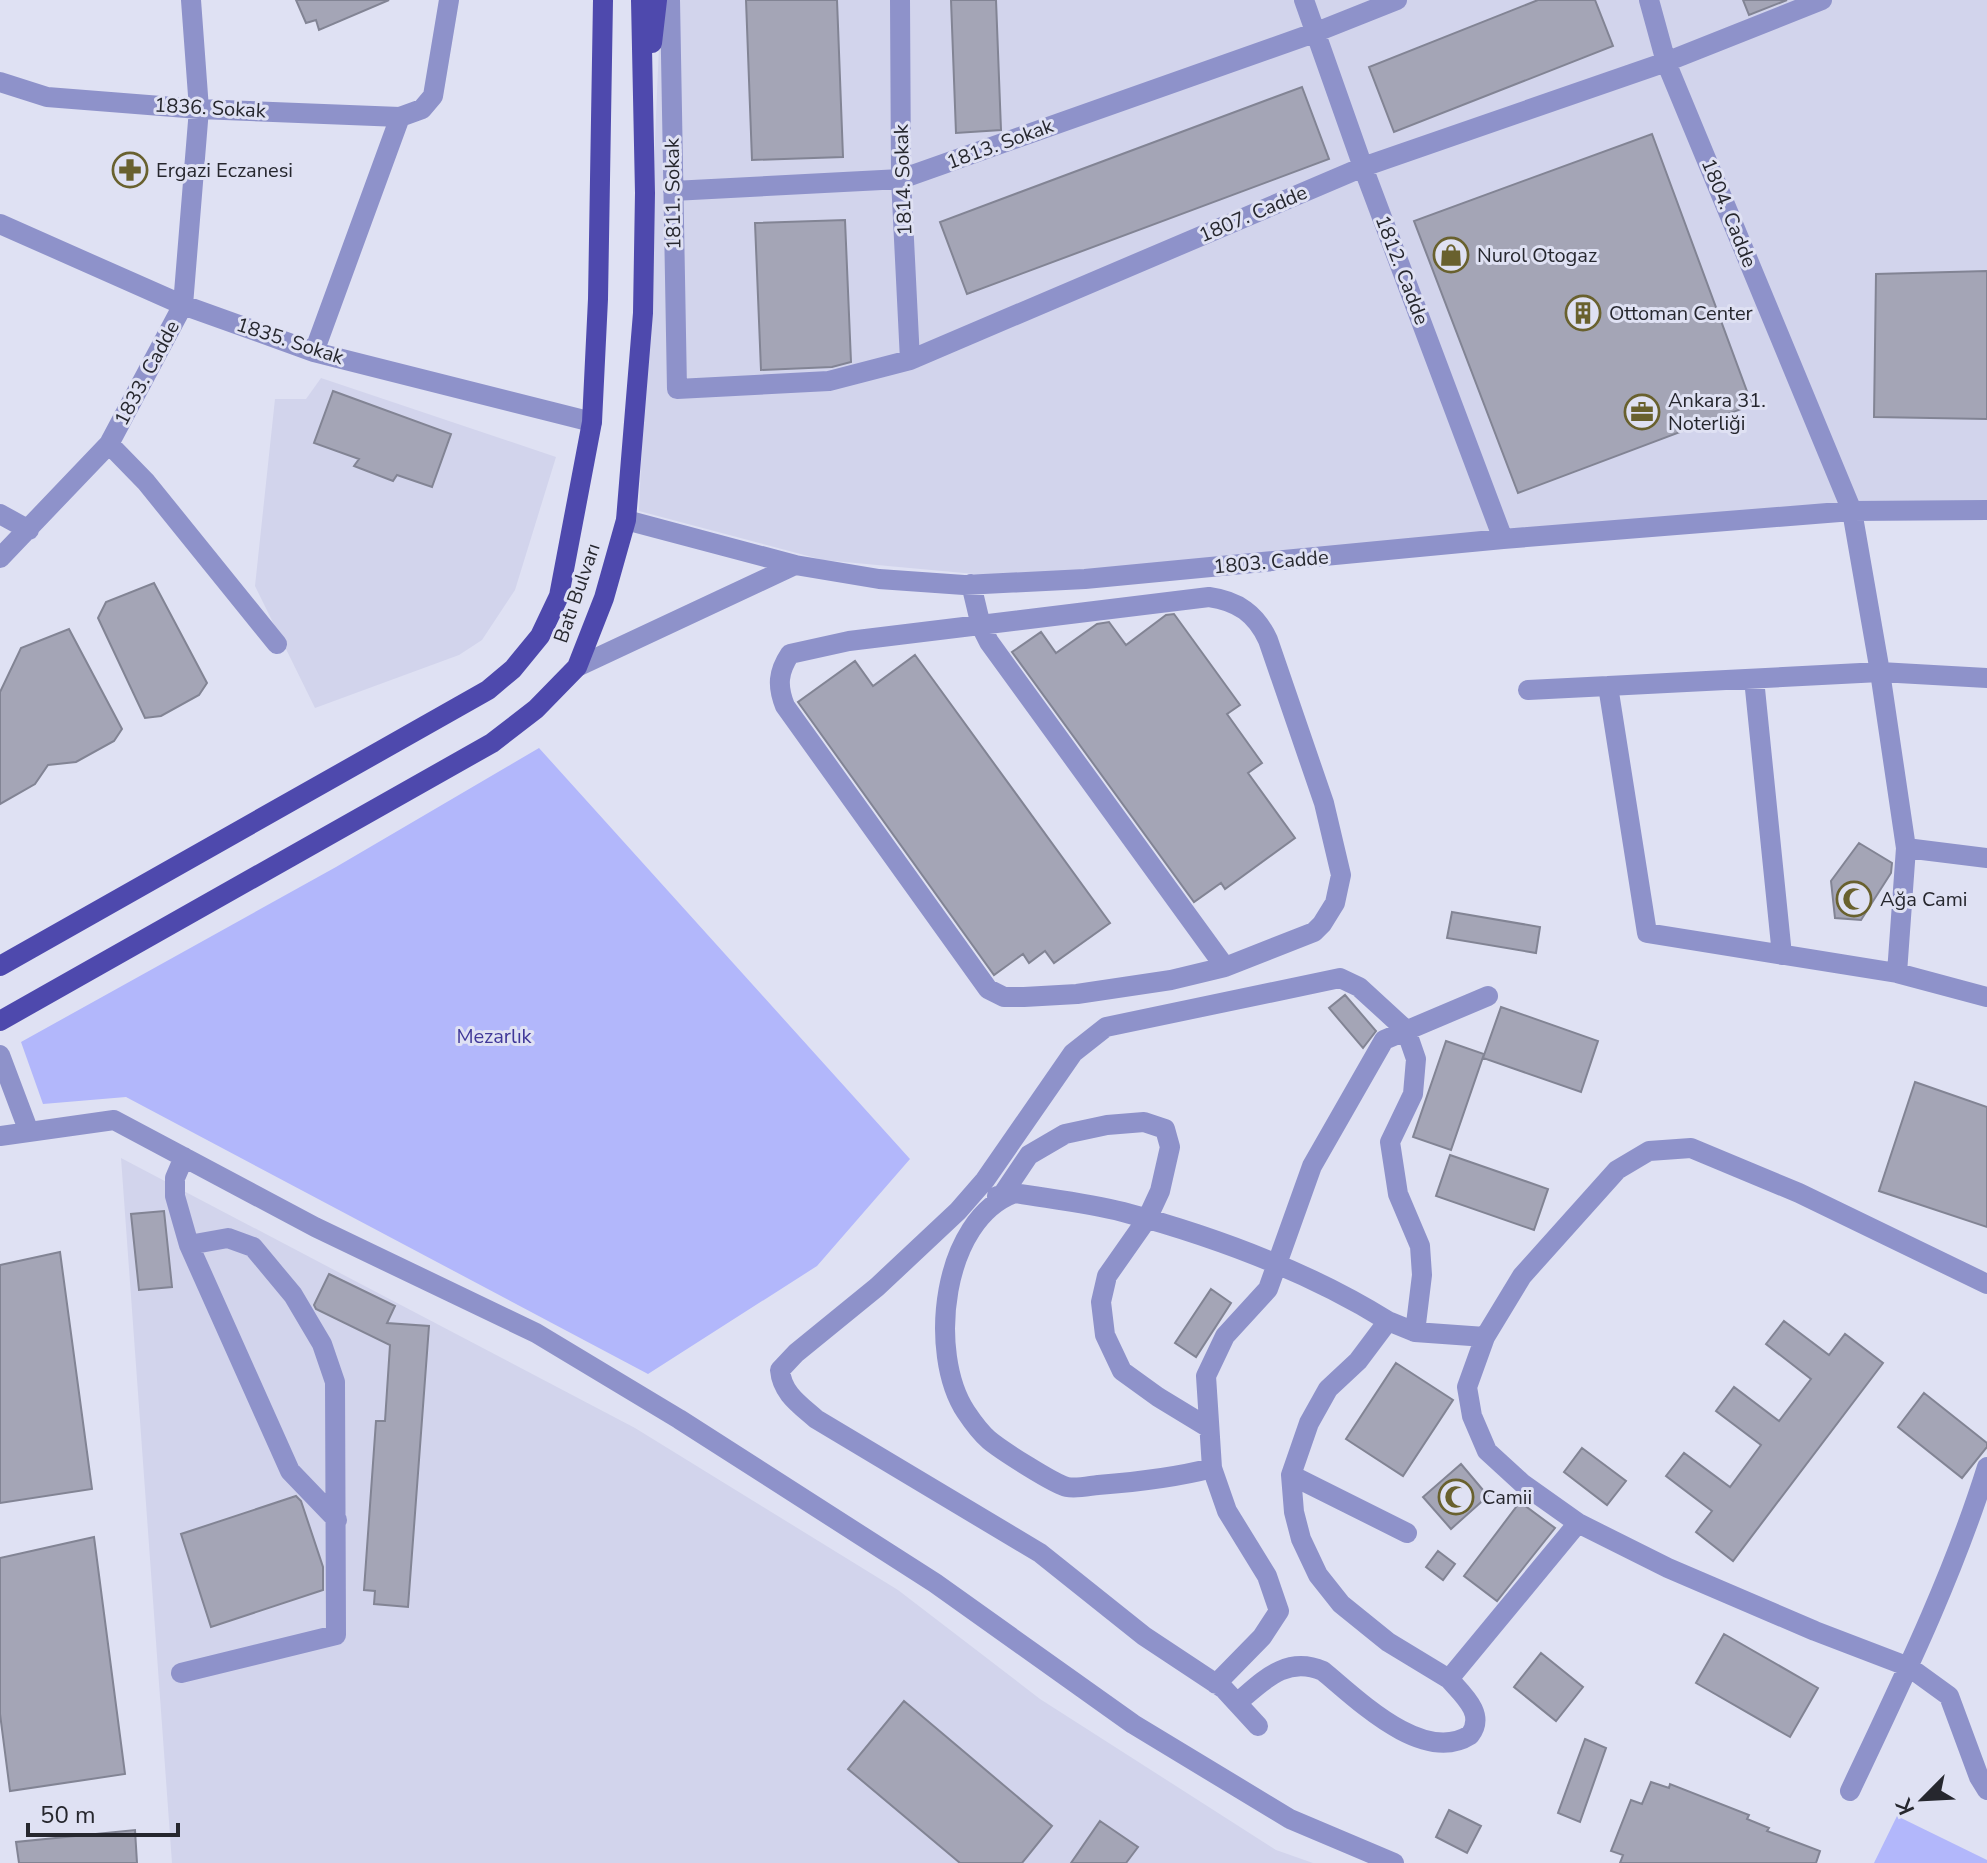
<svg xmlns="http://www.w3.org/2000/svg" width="1987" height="1863" font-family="'Nunito Sans',sans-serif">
<rect width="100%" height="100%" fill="#dfe1f3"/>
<path fill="#d2d4ec" d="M661 0H1987V513L1852 511 1084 584 823 560 639 511Z
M321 378 556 457 515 590 482 640 459 655 315 708 255 586 275 399H306Z
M121 1158 635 1428 898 1590 1040 1699 1276 1850 1313 1863H172Z"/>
<path fill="#b2b7fb" d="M539 748 910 1159 817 1266 648 1374 126 1097 43 1104 21 1042 336 867Z
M1897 1816 1987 1860V1863H1874Z"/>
<path fill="#a4a5b6" stroke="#828494" stroke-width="2" d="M296 0H389L319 30 316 20 306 23Z
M746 0H837L843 157 752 160Z
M951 0H996L1001 130 956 133Z
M1538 0H1595L1613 46 1394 132 1369 67Z
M1743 0H1787L1749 15Z
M1302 87 1329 159 967 294 940 222Z
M1652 134 1752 405 1518 493 1414 221Z
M845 220 851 362 832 367 761 370 755 223Z
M1987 271V419L1874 417 1876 274Z
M333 391 451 434 432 487 397 475 393 481 354 466 359 459 314 443Z
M154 583 207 683 199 695 161 716 145 718 98 618 106 602Z
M1174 614 1240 705 1227 714 1262 763 1248 773 1295 838 1225 889 1221 883 1194 902 1012 652 1041 632 1056 653 1097 624 1109 622 1126 645 1166 615Z
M69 629 122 729 114 741 76 762 48 765 35 784 0 804V692L21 648Z
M915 655 1110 923 1054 963 1045 951 1029 963 1023 954 994 975 798 702 855 661 873 686Z
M1859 843 1892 863 1891 873 1861 920 1835 918 1831 881Z
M1452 912 1540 927 1536 953 1447 938Z
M1345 995 1376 1031 1363 1048 1329 1008Z
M1501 1007 1598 1041 1581 1092 1483 1058Z
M1446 1041 1484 1054 1451 1150 1413 1137Z
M1915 1082 1987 1107V1227L1879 1191Z
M1450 1155 1548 1189 1534 1230 1436 1196Z
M164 1211 172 1287 139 1290 131 1214Z
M60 1252 92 1489 0 1503V1265Z
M329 1274 395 1306 387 1323 429 1326 408 1607 374 1604 375 1591 364 1590 376 1421H385L390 1345 316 1309 314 1305Z
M1211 1289 1231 1303 1196 1357 1175 1343Z
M1784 1321 1829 1355 1845 1334 1883 1363 1733 1561 1696 1532 1712 1511 1666 1476 1684 1453 1730 1487 1761 1445 1716 1411 1734 1387 1779 1421 1811 1379 1766 1344Z
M1396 1363 1453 1400 1403 1476 1346 1439Z
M1924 1393 1987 1443V1447L1962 1478 1898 1427Z
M1582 1448 1626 1481 1607 1505 1564 1472Z
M1461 1464 1488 1496 1451 1529 1423 1497Z
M296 1496 301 1501 323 1567V1590L211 1627 181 1534Z
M1520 1502 1555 1528 1497 1601 1464 1576Z
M94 1537 125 1774 10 1791 0 1714V1558Z
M1438 1551 1455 1564 1443 1580 1426 1567Z
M1724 1634 1818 1688 1790 1737 1696 1683Z
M1541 1653 1583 1687 1556 1721 1514 1687Z
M904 1701 1052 1826 1022 1863H960L848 1769Z
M1585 1739 1606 1748 1580 1822 1558 1813Z
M1651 1782 1669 1788 1670 1784 1749 1815 1747 1819 1769 1828 1767 1831 1820 1851 1816 1863H1620L1623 1855 1611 1851 1631 1800 1642 1804Z
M1449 1810 1481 1826 1467 1853 1436 1837Z
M1100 1821 1138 1847 1126 1863H1071Z
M135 1830 137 1863H19L16 1842Z"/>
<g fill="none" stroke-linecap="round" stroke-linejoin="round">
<path stroke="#8e92ca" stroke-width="20" d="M670 0 677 389 829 381 910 360 1363 167 1666 62 1822 0
M900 0 901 179 910 360
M1304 0 1363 167 1503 539
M1649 0 1666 62 1852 511 1880 672 1987 678
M0 82 47 97 199 109 400 117 422 109 433 96 449 0
M673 191 901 179 1314 33 1397 0
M0 224 183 305 314 352 592 422
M314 352 400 117
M109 444 146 482 277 644
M0 514 29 530
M626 520 795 565
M0 558 109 444 183 305 199 109 191 0
M971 584 981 626 989 642 1225 967
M1209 597C1238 601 1256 614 1268 640L1324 803 1341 875 1335 903 1322 924 1314 932 1225 967 1171 980 1077 994 1024 997H1004L988 989 785 706C777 686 778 672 790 654L849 641Z
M577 667 795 565 879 579 964 585 1085 579 1503 539 1852 511 1987 510
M1754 679 1782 955
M1608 686 1880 672 1906 848 1897 973
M1528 690 1608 686 1647 933 1897 973 1987 997
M1906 848 1987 858
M0 1055 29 1132
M0 1136 114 1120 315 1227 536 1333 679 1419 935 1583 1133 1724 1290 1819 1394 1863
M184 1157 175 1178V1196L189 1245 290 1471 337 1520
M997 1196 1000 1198 1029 1155 1065 1134 1107 1125 1144 1122 1165 1129 1170 1147 1160 1191 1147 1219 1107 1276 1101 1302 1105 1335 1122 1371 1158 1397 1209 1428
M1987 1284 1799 1193 1691 1148 1649 1151 1617 1170 1522 1276 1485 1337 1467 1387 1472 1416 1487 1451 1523 1484 1578 1523 1668 1568 1815 1631 1909 1667 1949 1696 1979 1777 1987 1790
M1485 1337 1415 1332 1388 1321 1358 1361 1328 1389 1309 1423 1291 1475 1294 1512 1301 1539 1318 1575 1341 1604 1388 1642 1449 1679 1578 1523
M1212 1468C1174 1478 1137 1482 1098 1485 1089 1486 1076 1489 1067 1487 1054 1484 1001 1450 989 1440 981 1433 972 1421 966 1412 927 1353 942 1219 1015 1193 1051 1199 1088 1203 1123 1212 1216 1237 1306 1270 1388 1321
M1291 1475 1407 1533
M181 1673 336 1635 335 1382 322 1344 293 1295 253 1247 228 1238 189 1245
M1216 1684 1262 1637 1279 1611 1267 1576 1227 1511 1212 1468 1206 1376 1225 1336 1268 1289 1312 1166 1384 1040 1488 996
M1237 1703C1263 1681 1286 1655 1323 1671 1357 1699 1423 1765 1470 1735 1486 1714 1463 1695 1449 1679
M1258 1726 1224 1689 1144 1636 1040 1553 816 1419C799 1404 782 1393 780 1370L796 1353 877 1287 958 1211 985 1180 1073 1053 1106 1027 1340 978 1359 987 1406 1030 1416 1059 1413 1094 1390 1142 1398 1194 1420 1246 1422 1275 1415 1332
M1850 1791C1900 1685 1952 1579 1987 1467"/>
<path stroke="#4e49ad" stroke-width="20" d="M652 43 657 0
M0 966 488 690 513 669 540 636 559 596 592 422 598 299 603 0
M0 1021 492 743 536 709 577 667 604 598 626 520 643 313 645 193 641 0"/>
</g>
<defs>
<g id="pharmacy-ring" transform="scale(1.8)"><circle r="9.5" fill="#dfe1f3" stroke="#69612e" stroke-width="1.5"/><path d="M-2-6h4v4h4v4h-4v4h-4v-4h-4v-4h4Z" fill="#69612e"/></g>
<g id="shop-ring" transform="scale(1.8)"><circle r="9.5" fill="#dfe1f3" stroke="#69612e" stroke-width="1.5"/><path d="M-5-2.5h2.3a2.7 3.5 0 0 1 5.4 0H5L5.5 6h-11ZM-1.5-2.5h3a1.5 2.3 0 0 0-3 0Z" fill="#69612e"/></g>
<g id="building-ring" transform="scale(1.8)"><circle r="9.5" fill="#dfe1f3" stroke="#69612e" stroke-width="1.5"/><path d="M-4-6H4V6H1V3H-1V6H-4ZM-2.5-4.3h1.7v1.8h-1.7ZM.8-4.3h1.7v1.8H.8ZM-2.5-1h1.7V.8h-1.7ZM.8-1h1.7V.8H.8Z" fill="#69612e"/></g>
<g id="office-ring" transform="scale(1.8)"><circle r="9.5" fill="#dfe1f3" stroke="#69612e" stroke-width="1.5"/><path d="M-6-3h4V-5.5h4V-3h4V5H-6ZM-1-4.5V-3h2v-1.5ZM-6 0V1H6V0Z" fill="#69612e"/></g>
<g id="mosque-ring" transform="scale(1.8)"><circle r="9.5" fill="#dfe1f3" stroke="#69612e" stroke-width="1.5"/><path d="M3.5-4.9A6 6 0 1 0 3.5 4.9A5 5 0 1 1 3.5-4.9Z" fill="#69612e"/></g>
</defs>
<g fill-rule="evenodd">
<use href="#pharmacy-ring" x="130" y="170"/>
<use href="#shop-ring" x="1451" y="255"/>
<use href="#building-ring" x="1583" y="313"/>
<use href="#office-ring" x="1642" y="412"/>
<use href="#mosque-ring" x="1854" y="899"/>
<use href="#mosque-ring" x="1456" y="1497"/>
</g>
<g text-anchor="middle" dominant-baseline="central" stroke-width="6" stroke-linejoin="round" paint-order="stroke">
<g font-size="20" fill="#26272e" stroke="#dfe1f3">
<text transform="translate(210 108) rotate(3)">1836. Sokak</text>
<text transform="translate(1000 144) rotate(-20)">1813. Sokak</text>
<text transform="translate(903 180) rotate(-92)">1814. Sokak</text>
<text transform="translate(673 194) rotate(-91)">1811. Sokak</text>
<text transform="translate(1729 213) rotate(68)">1804. Cadde</text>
<text transform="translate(1253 214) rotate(-23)">1807. Cadde</text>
<text transform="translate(1402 270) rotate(69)">1812. Cadde</text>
<text transform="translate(290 341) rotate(18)">1835. Sokak</text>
<text transform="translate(147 373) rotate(-62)">1833. Cadde</text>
<text transform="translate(1271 562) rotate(-5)">1803. Cadde</text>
<text transform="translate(577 593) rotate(-71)">Batı Bulvarı</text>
</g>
<g font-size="20" fill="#26272e" stroke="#dfe1f3" text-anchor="start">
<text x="156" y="170">Ergazi Eczanesi</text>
<text x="1477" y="255">Nurol Otogaz</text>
<text x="1609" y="313">Ottoman Center</text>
<text x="1668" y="400">Ankara 31.<tspan x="1668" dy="23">Noterliği</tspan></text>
<text x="1880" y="899">Ağa Cami</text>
<text x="1482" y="1497">Camii</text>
</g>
<g font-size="20" fill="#403899" stroke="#dfe1f3">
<text x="494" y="1036">Mezarlık</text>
</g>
</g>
<g transform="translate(1923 1799) rotate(246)" stroke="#dfe1f3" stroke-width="6" paint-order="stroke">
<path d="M0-6L14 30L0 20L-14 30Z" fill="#26272e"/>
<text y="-12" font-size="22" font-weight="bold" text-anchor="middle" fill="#26272e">K</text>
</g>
<path d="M28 1823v12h150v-12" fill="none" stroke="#26272e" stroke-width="4"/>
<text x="40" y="1823" font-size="24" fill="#26272e" stroke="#dfe1f3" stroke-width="6" paint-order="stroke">50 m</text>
</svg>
